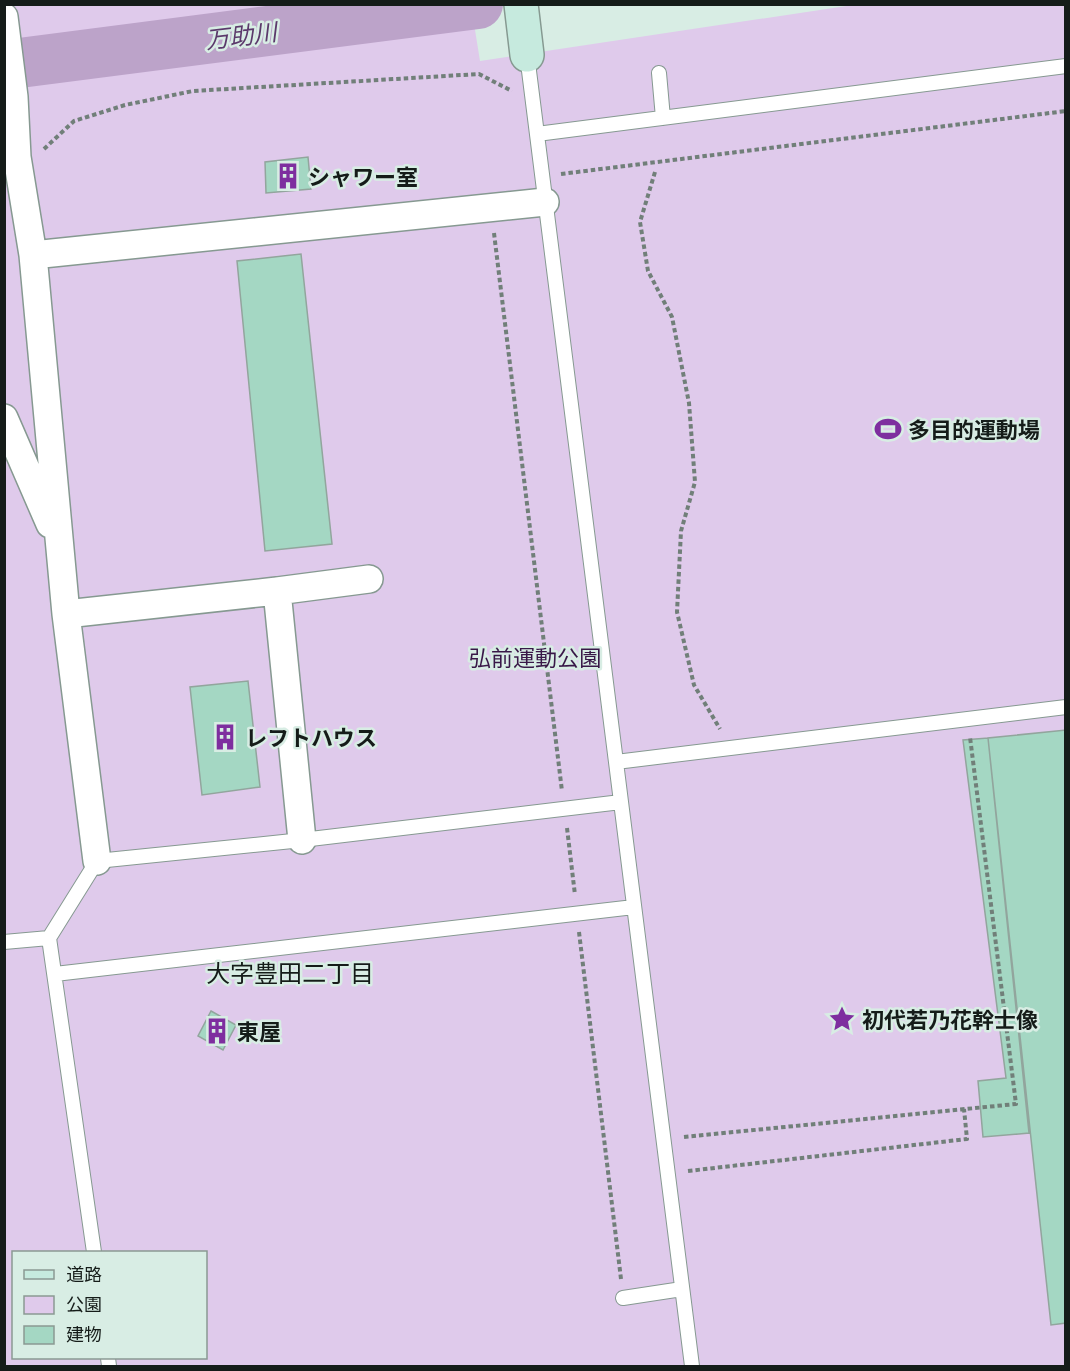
<svg xmlns="http://www.w3.org/2000/svg" width="1070" height="1371" font-family="Commissioner,'Noto Sans JP',sans-serif">
<rect width="100%" height="100%" fill="#d8ede4"/>
<path fill="#dfcaeb" fill-rule="evenodd" d="M5 5H471L480 61 853 5H1065V1366H5ZM14 1252H206V1358H14Z"/>
<g fill="none" stroke-linecap="round" stroke-linejoin="round">
<path stroke="#bca3c9" stroke-width="50" d="M4 65 478 4"/>
</g>
<path fill="#a4d7c3" stroke="#92a59d" stroke-width="1.5" d="M308 157 311 189 266 193 265 162Z
M301 254 332 544 265 551 237 261Z
M248 681 260 787 202 795 190 687Z
M1066 730V1323L1051 1325 988 738Z
M988 738 1029 1133 983 1137 978 1081 1006 1078 963 740Z
M211 1011 236 1025 223 1050 198 1036Z"/>
<g fill="none" stroke-linecap="round" stroke-linejoin="round">
<g stroke="#869991" stroke-width="16">
<path id="lane" d="M527 55 692 1366
M659 73 663 118
M537 134 1066 66
M616 762 1066 707
M49 938 97 861 302 840 621 802
M4 942 49 938 94 1252
M55 974 634 907
M623 1298 682 1289
M108 1358 109 1366"/>
</g>
<g stroke="#869991" stroke-width="30">
<path id="street" d="M4 17 14 97 17 157 33 255
M4 418 50 524
M66 614 277 591
M302 840 277 591 369 579
M97 861 66 614 33 255 545 202"/>
</g>
<g stroke="#869991" stroke-width="36">
<path id="secondary" d="M521 4 527 55"/>
</g>
<path stroke="#717f79" stroke-width="4" stroke-dasharray="4.5 3" stroke-linecap="butt" d="M44 149 74 121 125 105 193 91 479 74 512 91
M655 172 640 222 648 271 672 317 689 403 695 482 681 531 677 612 694 685 720 729
M561 174 1066 111
M494 233 562 791
M567 828 575 895
M579 932 621 1279
M684 1137 1016 1104 970 737
M688 1171 967 1139 964 1109"/>
<use href="#lane" stroke="#fff" stroke-width="14"/>
<use href="#street" stroke="#fff" stroke-width="27"/>
<use href="#secondary" stroke="#c6eade" stroke-width="33"/>
</g>
<defs>
<g id="building-bare" transform="scale(2.07)"><path d="M-4-6H4V6H1V3H-1V6H-4ZM-2.5-4.3h1.7v1.8h-1.7ZM.8-4.3h1.7v1.8H.8ZM-2.5-1h1.7V.8h-1.7ZM.8-1h1.7V.8H.8Z" fill="#7e2e9f" stroke="#d8ede4" stroke-width="2.5" paint-order="stroke"/></g>
<g id="stadium-bare" transform="scale(2.07)"><path d="M0-5a6.5 5 0 1 0 0 10a6.5 5 0 1 0 0-10ZM-3.5-1.8h7v3.6h-7Z" fill="#7e2e9f" stroke="#d8ede4" stroke-width="2.5" paint-order="stroke"/></g>
<g id="sight-bare" transform="scale(2.07)"><path d="M0-6L1.8-2.2L6-1.7L2.9 1.2L3.7 5.4L0 3.3L-3.7 5.4L-2.9 1.2L-6-1.7L-1.8-2.2Z" fill="#7e2e9f" stroke="#d8ede4" stroke-width="2.5" paint-order="stroke"/></g>
</defs>
<g fill-rule="evenodd">
<use href="#building-bare" x="288" y="176"/>
<use href="#stadium-bare" x="888" y="429"/>
<use href="#building-bare" x="225" y="737"/>
<use href="#sight-bare" x="842" y="1019"/>
<use href="#building-bare" x="217" y="1031"/>
</g>
<g text-anchor="middle" dominant-baseline="central" stroke-width="5" stroke-linejoin="round" paint-order="stroke">
<g font-size="22" font-weight="bold" fill="#151c19" stroke="#d8ede4" text-anchor="start">
<text x="308" y="176">シャワー室</text>
<text x="908" y="429">多目的運動場</text>
<text x="245" y="737">レフトハウス</text>
<text x="862" y="1019">初代若乃花幹士像</text>
<text x="237" y="1031">東屋</text>
</g>
<g font-size="22" fill="#391848" stroke="#d8ede4">
<text x="535" y="657">弘前運動公園</text>
</g>
<g font-size="24" font-style="italic" fill="#5b396b" stroke="#d8ede4">
<text transform="translate(241 35) rotate(-7)">万助川</text>
</g>
<g font-size="24" fill="#151c19" stroke="#d8ede4">
<text x="290" y="972">大字豊田二丁目</text>
</g>
</g>
<rect width="1070" height="1371" fill="none" stroke="#151c19" stroke-width="12"/>
<rect x="12" y="1251" width="195" height="108" fill="#d8ede4" stroke="#8a9993" stroke-width="1.5"/>
<rect x="24" y="1270" width="30" height="9" fill="#c6eade" stroke="#8a9993" stroke-width="1.5"/>
<text x="66" y="1281" font-size="18" fill="#151c19">道路</text>
<rect x="24" y="1296" width="30" height="18" fill="#dfcaeb" stroke="#8a9993" stroke-width="1.5"/>
<text x="66" y="1311" font-size="18" fill="#151c19">公園</text>
<rect x="24" y="1326" width="30" height="18" fill="#a4d7c3" stroke="#8a9993" stroke-width="1.5"/>
<text x="66" y="1341" font-size="18" fill="#151c19">建物</text>
</svg>
